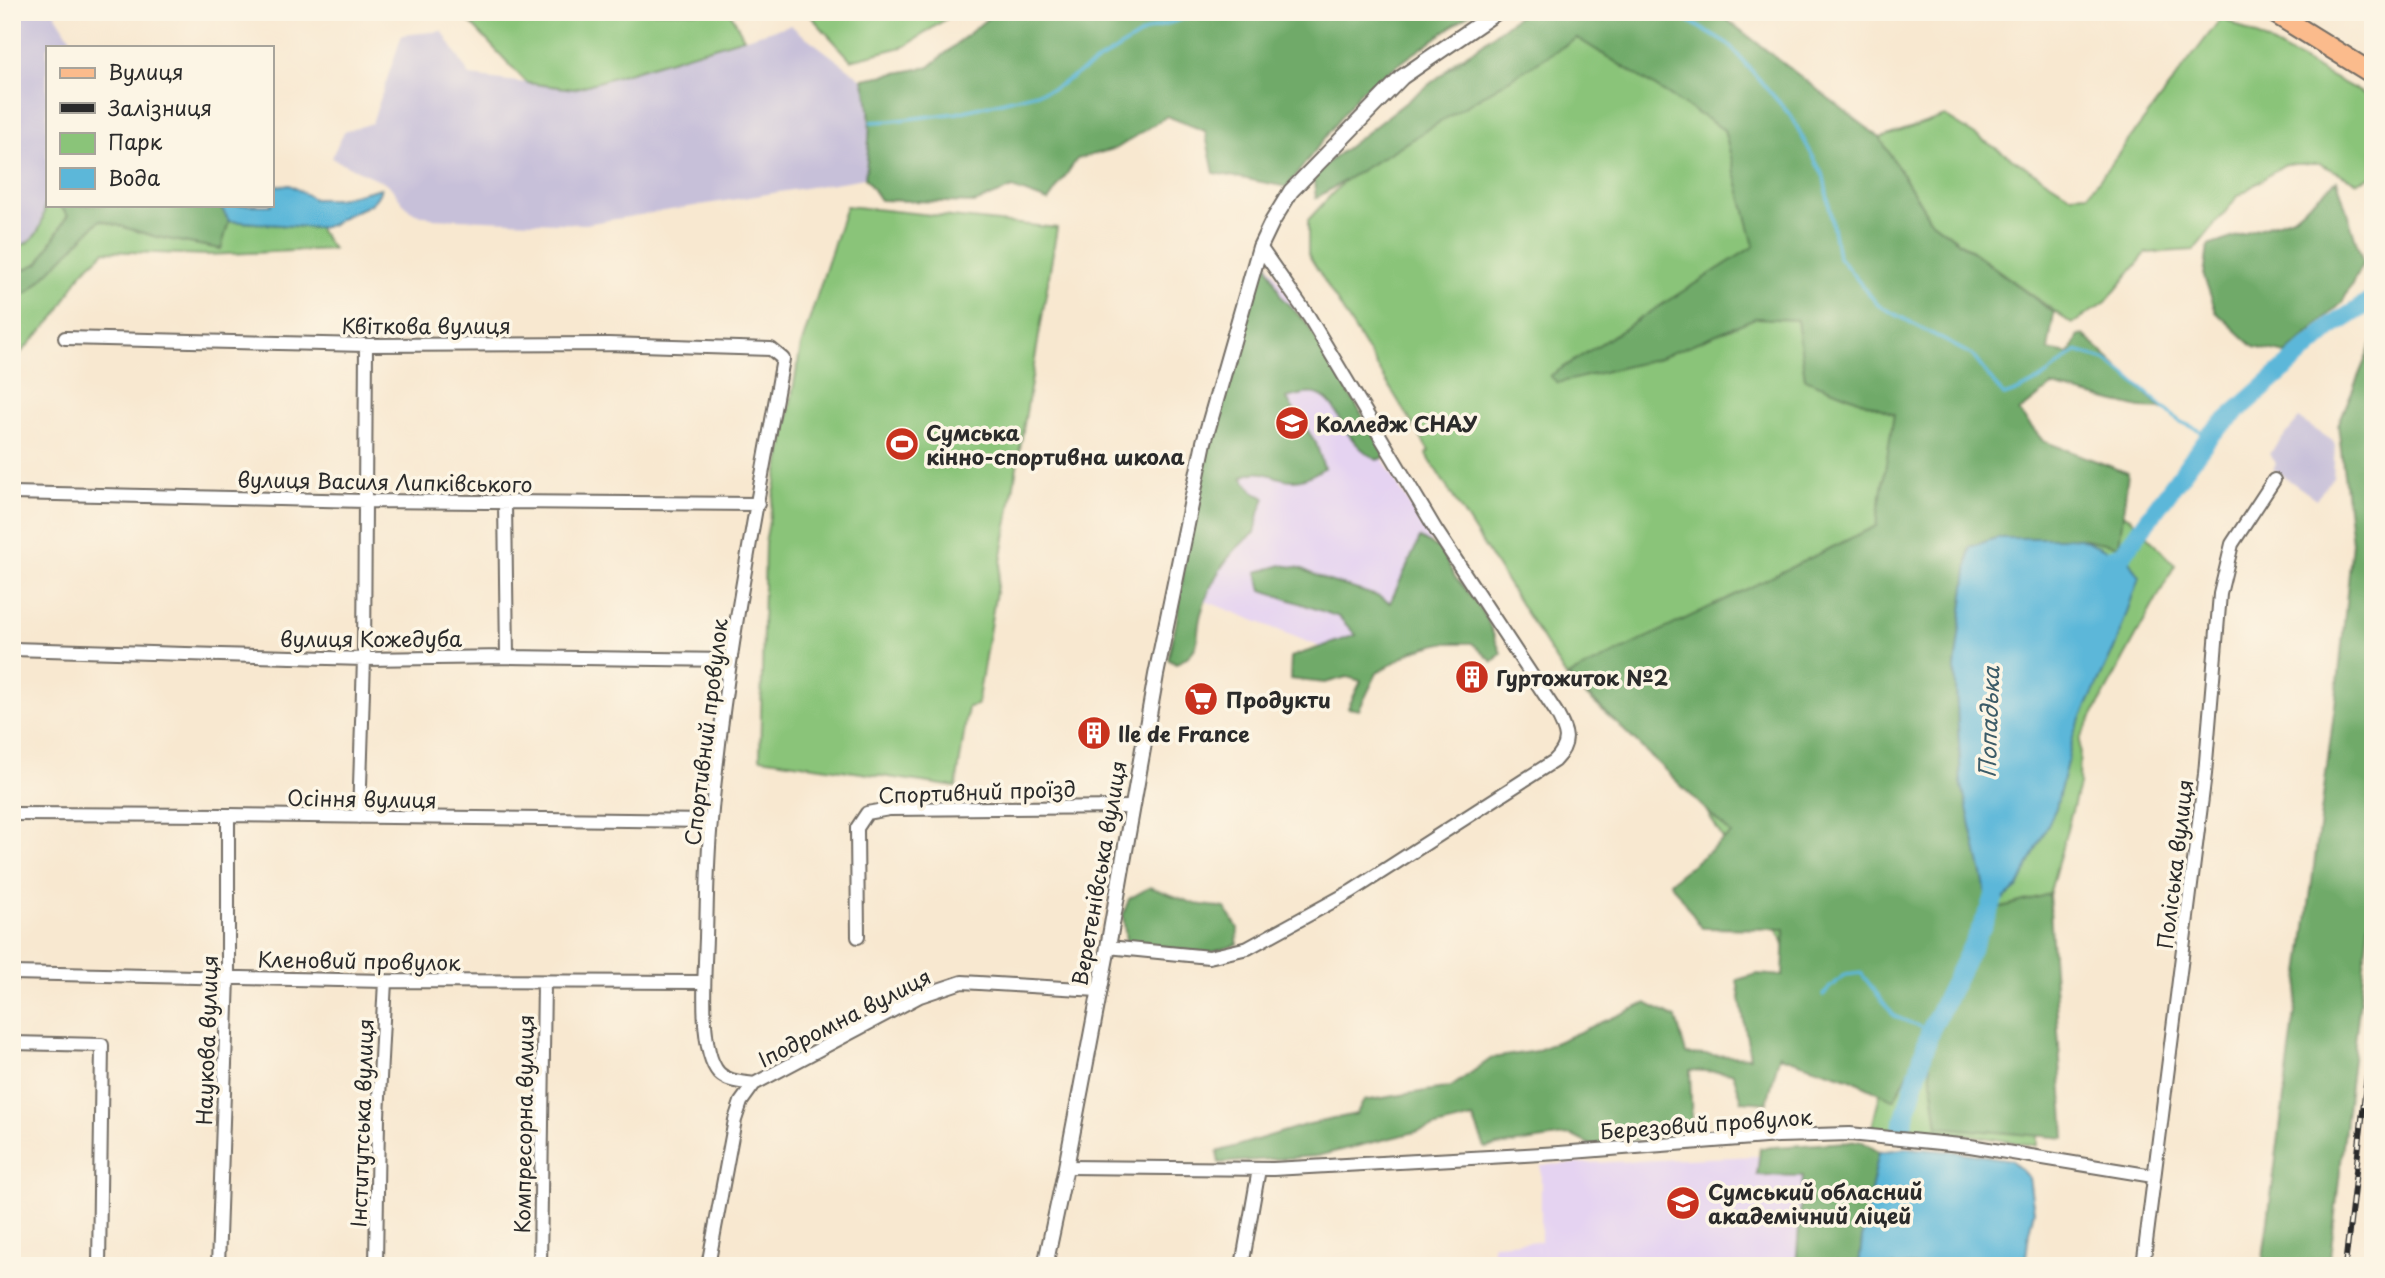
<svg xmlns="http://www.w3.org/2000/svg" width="2385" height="1278" font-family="'Playpen Sans',sans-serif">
<rect width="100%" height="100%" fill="#fcf5e5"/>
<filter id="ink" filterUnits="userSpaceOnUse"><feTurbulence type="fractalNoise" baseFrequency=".0143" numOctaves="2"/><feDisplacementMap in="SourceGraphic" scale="14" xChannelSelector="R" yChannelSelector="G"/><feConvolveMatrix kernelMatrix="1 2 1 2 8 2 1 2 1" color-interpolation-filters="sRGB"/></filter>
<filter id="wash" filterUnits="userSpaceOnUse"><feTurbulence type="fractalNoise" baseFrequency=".00686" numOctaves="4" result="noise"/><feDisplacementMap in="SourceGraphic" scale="28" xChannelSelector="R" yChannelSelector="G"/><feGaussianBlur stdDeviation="1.57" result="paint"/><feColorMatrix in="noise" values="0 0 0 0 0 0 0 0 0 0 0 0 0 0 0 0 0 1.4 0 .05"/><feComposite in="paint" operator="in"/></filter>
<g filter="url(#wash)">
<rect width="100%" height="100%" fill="#f8e8d0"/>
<path fill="#e5d3f1" d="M1263 253 1470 609 1371 667 1183 592Z
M1827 1153 1821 1266H1493V1244L1541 1241V1165Z"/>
<path fill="#c7c0d9" d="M12 12H54L76 47H47V202L45 204 44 224 28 244 12 249Z
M790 25 862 79 869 99 871 122 865 178 585 224 431 218 410 211 388 184 331 158 344 132 372 123 402 35 442 31 470 76 574 89Z
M2299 419 2333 441 2335 446 2333 477 2316 499 2273 469 2277 464 2269 454Z"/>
<path fill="#8ac479" stroke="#5a7852" stroke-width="2" d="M460 12H730L744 38 574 89 527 83Z
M807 12H956L906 46 851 60Z
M1534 12H1694L1822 245 2102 503 2132 519 2175 565 2080 739 2079 785 2035 947 2037 1146 1964 1134 1872 1127 1890 1053 1792 968 1781 937 1661 734 1614 721 1567 678 1426 454 1429 451 1308 254V220L1455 61Z
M2222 17 2373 99V176L2357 182 2320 164H2285L2238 196 2194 250 2146 253 2106 302 2072 324 1931 221 1880 138 1945 116 2070 195 2088 194Z
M47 202V205H59L68 214 39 263 12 275V249C37 242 43 228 45 204Z
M846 206 1057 228 977 705 968 707 956 787 760 758 765 543 801 346Z
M100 220 157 237 221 249 229 221 318 228 333 249 207 255 105 251 82 272 56 316 12 362V302L31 290Z"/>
<path fill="#6faa69" stroke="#4d6a4a" stroke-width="2" d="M995 12H1472L1360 92 1287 187 1214 173 1205 131 1167 116 1117 148 1077 159 1048 201 1012 188 975 203 880 200 865 178C869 143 874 113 863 79L929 67Z
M1523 12H1717L1880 138 1931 221 2054 313 2048 350 2069 354 2079 336 2084 335 2162 409 2140 408 2052 386 2019 412 2043 441 2128 473 2119 546 2080 538H1996L1970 547 1955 668 1961 781 1991 910 2049 894 2065 1138 1938 1127 1926 1039 1894 1100 1851 1079 1780 1056V1053L1767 1103 1742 1101 1733 1073 1690 1070 1692 1132 1592 1146 1571 1135 1485 1148 1473 1118 1317 1156 1219 1163 1217 1152 1305 1125 1356 1114 1364 1101 1451 1087 1492 1058 1536 1051 1646 1003 1676 1018 1686 1054 1750 1057 1737 980 1757 974 1783 976 1785 929 1702 928 1670 882 1731 834 1568 676 1876 526 1894 414 1805 379 1797 320 1755 318 1657 359 1558 383 1550 376 1754 246 1724 130 1577 38 1316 198 1313 174Z
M2337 180 2363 263 2342 303 2286 354 2254 347 2216 312 2204 276 2208 246 2293 217Z
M59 205H220L229 221 221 249 157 237 100 220 31 290 12 302V275L39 263 68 215Z
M1263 253 1281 297 1306 322 1387 456 1377 460C1367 454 1356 445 1349 435 1339 422 1336 402 1319 395 1310 391 1296 396 1286 398L1316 443 1324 468C1315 474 1303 481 1292 480 1271 479 1264 466 1242 477L1254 492 1265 498 1260 510 1255 533C1227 552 1210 582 1201 614 1194 640 1205 648 1176 664L1168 659 1176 624 1187 547 1215 410Z
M2373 341V887L2329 1266H2262L2339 674 2352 542 2338 425Z
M1420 538 1440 549 1455 577 1472 597 1487 619 1501 653 1493 662 1472 643H1442L1413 651 1377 673 1359 710 1348 708 1361 681 1347 677 1325 683 1290 679 1291 657 1356 635 1339 617 1262 590 1257 572 1282 565 1300 568 1326 580 1377 596 1390 603Z
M1150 887 1195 904 1225 908 1238 928 1237 945 1209 953 1144 945 1126 941 1123 915 1129 899Z
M1861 1141 1879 1152 1863 1230 1859 1266H1796L1803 1176 1757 1175 1760 1148Z"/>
<path fill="#5cb7d9" stroke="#447182" stroke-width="2" d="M290 185 314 199H337L381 188C377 203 366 207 353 212 338 218 337 226 318 228L229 221 220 205H271V186Z
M1996 538H2080L2128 559 2139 577 2115 647 2074 733 2056 808 2018 887 1990 910 1961 781 1955 668 1970 547Z
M1908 1148 1959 1152 2011 1160 2029 1178 2034 1211 2029 1232 2025 1266H1859L1863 1230 1879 1152Z"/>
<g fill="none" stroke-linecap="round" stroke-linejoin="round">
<path stroke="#5cb7d9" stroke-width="3.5" d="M1674 12 1730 46 1791 116 1824 177 1838 256 1878 305 1972 355 2004 396C2034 387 2054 370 2076 351L2106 360 2126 375 2179 421 2210 435
M871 122 891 121 957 113 1053 89 1148 30 1203 12
M1823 995 1844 975 1861 973 1894 1016 1930 1031"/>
<path stroke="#5cb7d9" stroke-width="19" d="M2095 563 2123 554 2210 435 2334 325 2373 300
M1902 1126 1930 1031 1990 910 1997 887"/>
</g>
</g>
<g filter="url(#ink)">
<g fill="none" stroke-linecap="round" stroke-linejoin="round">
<g stroke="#736d65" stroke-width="16">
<path id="minor" d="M65 338 366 345 608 344 771 349 783 359C756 512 724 666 711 821 707 860 707 899 706 938 705 969 698 1050 719 1073 728 1082 742 1082 754 1084
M12 493 365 501 758 504
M505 502 507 657
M12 649 364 659 507 657 730 660
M12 814 228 815 711 821
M359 817 364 659 366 345
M858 937 857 828 867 813 889 809 1132 807
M1108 947 1209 957 1248 948 1352 891 1554 761C1572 743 1567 732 1556 712L1436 530 1309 317 1260 247
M12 973 385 981 704 982
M12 1043 102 1045 99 1266
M1066 1167 1273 1169 1559 1153 1778 1136 1850 1134 1970 1146 2153 1176
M218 1266 228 977V815
M376 1266 378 1117 385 981
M540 1266 544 982
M708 1266 735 1120 741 1102 754 1084 920 996 962 982 1098 990
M1242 1266 1259 1169
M2143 1266 2205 774 2220 594 2232 544 2274 480"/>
</g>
<g stroke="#736d65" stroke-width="18">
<path id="tertiary" d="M1045 1266 1066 1167 1108 947 1156 675 1204 442 1260 247 1272 222 1291 191 1402 77 1497 12"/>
</g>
<g stroke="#736d65" stroke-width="23">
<path id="primary" d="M2273 12 2373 74"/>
</g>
<use href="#minor" stroke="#fff" stroke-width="12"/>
<use href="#tertiary" stroke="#fff" stroke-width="14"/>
<use href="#primary" stroke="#fbbb8c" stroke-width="19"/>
<g stroke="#2b2b2b" stroke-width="6">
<path id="rail" d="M2345 1266 2373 1024"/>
</g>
<use href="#rail" stroke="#fcf5e5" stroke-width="3.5" stroke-dasharray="10" stroke-linecap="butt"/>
</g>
</g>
<defs>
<g id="university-disc" transform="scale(1.75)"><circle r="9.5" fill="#c8321e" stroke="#fcf5e5"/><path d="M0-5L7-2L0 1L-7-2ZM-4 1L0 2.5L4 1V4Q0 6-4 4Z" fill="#fff"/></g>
<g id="stadium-disc" transform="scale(1.75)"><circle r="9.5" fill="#c8321e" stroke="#fcf5e5"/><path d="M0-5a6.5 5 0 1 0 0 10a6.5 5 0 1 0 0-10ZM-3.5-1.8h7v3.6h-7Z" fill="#fff"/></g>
<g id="building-disc" transform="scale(1.75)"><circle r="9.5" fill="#c8321e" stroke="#fcf5e5"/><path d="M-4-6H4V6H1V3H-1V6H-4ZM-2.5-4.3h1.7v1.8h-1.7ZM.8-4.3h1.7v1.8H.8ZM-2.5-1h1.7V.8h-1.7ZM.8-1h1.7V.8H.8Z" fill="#fff"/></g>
<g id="supermarket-disc" transform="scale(1.75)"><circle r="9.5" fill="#c8321e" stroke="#fcf5e5"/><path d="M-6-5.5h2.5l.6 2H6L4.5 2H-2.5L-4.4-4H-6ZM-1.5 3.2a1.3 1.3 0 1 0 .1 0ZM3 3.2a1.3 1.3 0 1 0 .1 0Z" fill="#fff"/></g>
<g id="school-disc" transform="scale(1.75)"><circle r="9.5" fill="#c8321e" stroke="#fcf5e5"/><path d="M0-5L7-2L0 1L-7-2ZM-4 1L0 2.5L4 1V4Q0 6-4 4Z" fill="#fff"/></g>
</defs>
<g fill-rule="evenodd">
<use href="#university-disc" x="1292" y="423"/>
<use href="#stadium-disc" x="902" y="444"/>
<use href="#building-disc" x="1472" y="677"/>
<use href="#supermarket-disc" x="1201" y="699"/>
<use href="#building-disc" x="1094" y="733"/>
<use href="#school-disc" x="1683" y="1203"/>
</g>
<g text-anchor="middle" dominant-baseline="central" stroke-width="7" stroke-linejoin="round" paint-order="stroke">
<g font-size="21" fill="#2b2b2b" stroke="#fcf5e5">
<text x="426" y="325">Квіткова вулиця</text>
<text transform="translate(385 481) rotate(1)">вулиця Василя Липківського</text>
<text x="371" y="638">вулиця Кожедуба</text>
<text transform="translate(705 732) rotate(-83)">Спортивний провулок</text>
<text transform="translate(977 791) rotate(-2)">Спортивний проїзд</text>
<text transform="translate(362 798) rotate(1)">Осіння вулиця</text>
<text transform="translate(2174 864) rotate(-83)">Поліська вулиця</text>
<text transform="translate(1098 873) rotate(-80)">Веретенівська вулиця</text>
<text transform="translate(359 960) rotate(1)">Кленовий провулок</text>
<text transform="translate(844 1017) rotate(-27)">Іподромна вулиця</text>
<text transform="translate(206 1040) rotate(-88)">Наукова вулиця</text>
<text transform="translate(361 1123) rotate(-88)">Інститутська вулиця</text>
<text transform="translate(1706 1123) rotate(-4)">Березовий провулок</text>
<text transform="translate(523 1124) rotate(-89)">Компресорна вулиця</text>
</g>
<g font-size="21" font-weight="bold" fill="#2b2b2b" stroke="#fcf5e5" text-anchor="start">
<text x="1316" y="423">Колледж СНАУ</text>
<text x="926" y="432">Сумська<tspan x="926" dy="24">кінно-спортивна школа</tspan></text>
<text x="1496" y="677">Гуртожиток №2</text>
<text x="1226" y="699">Продукти</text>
<text x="1118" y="733">Ile de France</text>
<text x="1708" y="1191">Сумський обласний<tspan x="1708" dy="24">академічний ліцей</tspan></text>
</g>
<g font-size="23" font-style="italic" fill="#3c5c68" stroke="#fcf5e5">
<text transform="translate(1988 722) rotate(-88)">Попадька</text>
</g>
</g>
<rect width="2385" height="1278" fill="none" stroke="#fcf5e5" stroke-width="42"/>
<rect x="46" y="46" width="228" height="161" fill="#fcf5e5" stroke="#a8a49b" stroke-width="2"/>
<rect x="60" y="68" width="35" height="10" fill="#fbbb8c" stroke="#a8a49b" stroke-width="2"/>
<text x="108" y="80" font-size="21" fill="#2b2b2b">Вулиця</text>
<rect x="60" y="103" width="35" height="10" fill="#2b2b2b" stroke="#a8a49b" stroke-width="2"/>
<text x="108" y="116" font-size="21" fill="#2b2b2b">Залізниця</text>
<rect x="60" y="133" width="35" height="21" fill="#8ac479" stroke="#a8a49b" stroke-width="2"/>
<text x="108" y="150" font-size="21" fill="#2b2b2b">Парк</text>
<rect x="60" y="168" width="35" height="21" fill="#5cb7d9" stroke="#a8a49b" stroke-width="2"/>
<text x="108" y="186" font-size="21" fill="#2b2b2b">Вода</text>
</svg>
